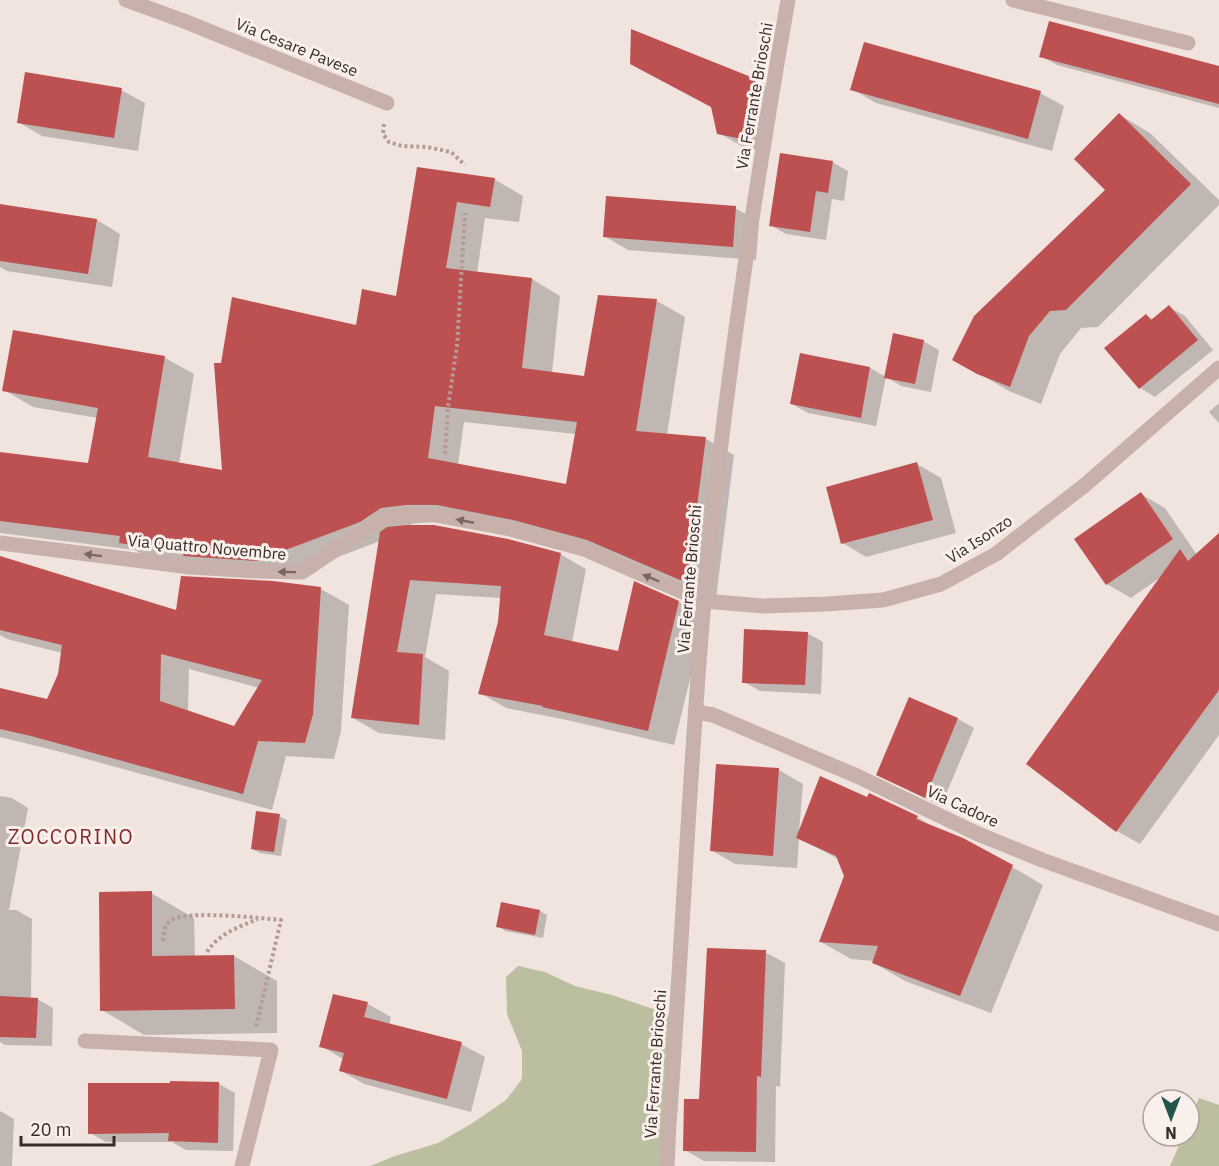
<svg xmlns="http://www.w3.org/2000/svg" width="1219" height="1166" font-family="'IBM Plex Sans',sans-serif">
<rect width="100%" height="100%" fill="#f1e4df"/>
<path fill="#bcbf9f" d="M518 966 545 972 575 986 612 995 677 1017 661 1166H370L395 1156 438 1143 471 1124 506 1100 522 1079V1051L507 1014 506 977Z
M1199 1098 1219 1105V1166H1170L1183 1136H1189V1122Z"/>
<path fill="#0003" fill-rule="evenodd" d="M1041 56 1219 67V108L1057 65Z
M755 81 779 94 770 153 743 147 719 133Z
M852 89 1040 93 1064 106 1052 151 876 103Z
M121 90 145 103 138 151 42 136 18 122Z
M1120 115 1150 133 1219 200V205L1098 327 1081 328 1060 354 1041 404 1009 391 954 359 1107 190Z
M832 162 848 171 844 201 832 199 826 240 786 234 770 225Z
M418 169 494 179 523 196 519 222 485 218 477 273 532 279 560 296 552 373 586 378 657 301 685 317 667 435 706 439 734 455 716 598 617 555 436 521 411 524V526L560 554 586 569 572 642 619 653 679 602 705 617 674 745 567 720 506 708 480 693 499 622 501 598 436 594 425 657 449 671 445 740 379 733 353 718 380 541 286 577 150 559 135 550 0 533V454L89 465 98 418 33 407 4 390 14 332 165 358 194 374 179 464 224 472 357 326 397 297ZM464 422 576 434 567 486 458 465Z
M0 205 97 220 120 234 112 287 7 271 0 267Z
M735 208 759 222 756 260 628 250 604 236Z
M1169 307 1185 316 1213 350 1155 397 1140 388 1146 315 1154 320Z
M923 341 939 350 931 392 901 386 886 377 876 426 808 413 792 404 801 355 870 368 886 377Z
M1219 403V423L1209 412Z
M917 464 941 478 956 533 866 557 843 543Z
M1141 494 1165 508 1197 555 1219 535V735L1140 844 1117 831 1028 764 1161 577 1131 598 1107 584Z
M0 557 177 611 321 589 349 605 341 731 334 759 286 756 272 810 61 752 0 737V690L48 701 59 675 62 653 7 639 0 635ZM189 669 260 688 235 728 188 712Z
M807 633 823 642 821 694 760 691 744 682Z
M909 699 958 719 974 728 941 806 894 783Z
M779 770 803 784 799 832 868 799 917 817 938 830 1012 867 1043 885 991 1013 905 981 874 963 875 961 851 959 821 942 846 876 840 860 799 838 797 868 735 864 711 850Z
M0 796 12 798 28 808 9 910H16L32 919 31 999H37L53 1008 52 1046 5 1045 0 1042Z
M279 816 287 820 281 856 260 853 252 849Z
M151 893 194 918 195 957 234 956 277 981V1033L144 1035 102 1010Z
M540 911 547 915 543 938 505 931 498 926Z
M765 952 785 963 780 1087 776 1086 775 1162 704 1161 685 1150 700 1101Z
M334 995 368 1004 391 1017 389 1025 461 1044 485 1057 471 1112 364 1084 341 1071 343 1059 321 1046Z
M219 1084 235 1093 233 1151 186 1150 172 1142H106L90 1133Z
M0 1111 14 1119 12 1166H0Z"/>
<path fill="#bd5051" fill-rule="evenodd" d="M1049 21 1219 66V104L1039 57Z
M631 29 756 79 747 140 717 134 711 107 630 64Z
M864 42 1041 91 1028 139 850 90Z
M25 72 122 88 114 138 17 123Z
M1119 113 1191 184 1066 310 1050 311 1029 336 1010 387 977 374 952 360 974 316 1105 190 1074 159Z
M780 153 833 161 828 193 816 191 810 232 769 226Z
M417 167 495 178 490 207 457 202 446 268 532 278 522 368 584 376 598 295 657 299 636 431 706 437 687 583 587 540 513 520 437 505H406L381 508 360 522 256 561 183 556 184 552 119 543 120 536 0 521V452L88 463 98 408 2 391 13 330 165 356 148 457 222 470 214 363H221L232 297 356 325 362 289 396 296ZM435 406 577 422 566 484 428 458Z
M606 196 736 206 733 247 603 237Z
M0 204 97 219 88 274 0 261Z
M1169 305 1198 340 1139 389 1104 348 1146 314 1151 320Z
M893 333 924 340 915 384 884 378Z
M800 353 870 367 861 418 790 404Z
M917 462 933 520 841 544 826 487Z
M1141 492 1173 539 1106 585 1074 539Z
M407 525H434L508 539 561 553 544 635 618 651 634 581 679 601 648 731 542 707 543 706 478 694 498 622 501 586 410 580 397 652 423 654 419 725 351 718 380 532 387 527Z
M1219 533V690L1116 832 1026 764 1180 549 1188 561Z
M0 556 176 610 181 576 273 581 321 587 313 714 305 743 258 741 243 794 31 736 0 729V688L47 699 58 674 62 645 0 630ZM161 654 262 680 234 726 160 701Z
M744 629 808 632 805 685 742 683Z
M909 697 958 718 925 798 876 775Z
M716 764 779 768 773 856 710 851Z
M820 776 867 797 869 793 918 816 916 819 963 838 1013 865 960 996 872 963 878 946 819 942 844 876 836 856 796 838Z
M256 811 280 814 274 852 251 849Z
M152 891V956L234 955 235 1009 100 1011 99 892Z
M501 902 540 910 535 935 496 927Z
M707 948 766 950 761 1077 757 1076 756 1152 683 1151 684 1099H699Z
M333 994 368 1002 364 1017 462 1042 447 1099 339 1071 344 1053 319 1047Z
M0 996 38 998 36 1038 0 1037Z
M170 1081 219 1082 218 1143 168 1141 169 1133 88 1134V1083H170Z"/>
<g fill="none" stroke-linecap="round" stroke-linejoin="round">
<path stroke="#b49b95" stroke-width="4" stroke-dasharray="3 3" stroke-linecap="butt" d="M384 124 383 134 389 142 402 146 427 147 451 152 465 165
M445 454 448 407 457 346 465 213
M163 941C164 933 164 924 172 920 188 910 260 918 281 920L256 1027
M207 952C219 933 239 927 258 919"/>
<path stroke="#c8b1ab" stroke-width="15" d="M126 0 184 21 387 103
M1013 0 1188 43
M0 543 190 567 258 571 302 572 383 518 406 515H435L510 529 584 549 704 601 763 606 826 604 883 600 941 584 996 554 1085 485 1219 368
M696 712 713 715 857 776 978 834 1042 860 1219 924
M85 1041 271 1050 242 1166"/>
<path stroke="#c8b1ab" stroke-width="15" d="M667 1166C668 1152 668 1139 669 1125 682 950 689 775 704 601 723 400 753 199 788 0"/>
</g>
<defs><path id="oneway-solid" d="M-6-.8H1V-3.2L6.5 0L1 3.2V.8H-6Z" transform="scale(1.5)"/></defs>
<g fill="#786764">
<use href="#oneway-solid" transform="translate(465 521) rotate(-169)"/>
<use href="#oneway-solid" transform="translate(93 555) rotate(-173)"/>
<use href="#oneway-solid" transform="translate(287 572) rotate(-179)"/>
<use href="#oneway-solid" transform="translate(651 578) rotate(-157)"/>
</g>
<g text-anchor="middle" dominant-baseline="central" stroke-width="6" stroke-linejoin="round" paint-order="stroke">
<g font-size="16" fill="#372b2a" stroke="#f9efeb">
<text transform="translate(297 47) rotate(22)">Via Cesare Pavese</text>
<text transform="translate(754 96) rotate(-80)">Via Ferrante Brioschi</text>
<text transform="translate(979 539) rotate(-33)">Via Isonzo</text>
<text transform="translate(207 547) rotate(5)">Via Quattro Novembre</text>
<text transform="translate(689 579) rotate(-85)">Via Ferrante Brioschi</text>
<text transform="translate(963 806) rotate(25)">Via Cadore</text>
<text transform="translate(655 1064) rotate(-86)">Via Ferrante Brioschi</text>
</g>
<g font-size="20" letter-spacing="1.5" fill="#80292a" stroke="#f9efeb">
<text x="71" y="836">ZOCCORINO</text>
</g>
</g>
<g transform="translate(1171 1118) rotate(180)"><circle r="28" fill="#f9efeb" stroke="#aba19e" stroke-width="1.5"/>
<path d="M0-4.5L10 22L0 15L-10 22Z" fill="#22554c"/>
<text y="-9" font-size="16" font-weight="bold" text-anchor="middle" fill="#372b2a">N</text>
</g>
<path d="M21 1136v9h93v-9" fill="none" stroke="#372b2a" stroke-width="3"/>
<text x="30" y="1136" font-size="18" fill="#372b2a" stroke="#f9efeb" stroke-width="4.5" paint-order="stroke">20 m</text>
</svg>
